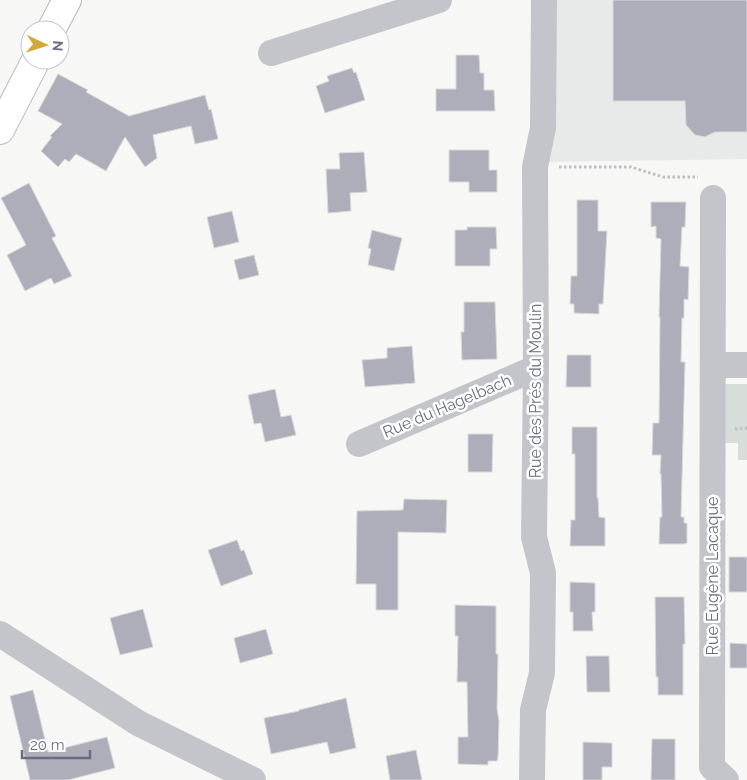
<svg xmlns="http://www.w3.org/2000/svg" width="747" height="780" font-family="Raleway,sans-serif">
<rect width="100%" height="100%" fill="#f7f8f6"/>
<path fill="#e8e9e9" d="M551 0H747V159L548 162Z"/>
<path fill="#d7ded9" d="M720 384H747V460H738V443H720Z"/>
<path fill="#adaeb9" stroke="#d9dad8" d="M613 0H747V132H715L705 137 695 135 686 125 685 101H613Z
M456 55H479L480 73H484V90H494L495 111H436V89H456Z
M352 68 354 73 356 72 365 100 325 113 316 86 329 81 327 76Z
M58 74 88 90 86 92 129 116 205 95 209 110 211 109 218 139 195 144 191 126 153 135 157 158 145 167 125 137 106 171 76 154 69 162 65 159 58 167 41 151 52 137 50 136 62 124 38 111Z
M449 150H489V170H497V192H469V182H449Z
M364 152 367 192 350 193 351 211 328 213 326 169H340L339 153Z
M29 183 56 236 52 238 72 276 54 284 51 278 25 291 7 255 26 245 1 198Z
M577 200H598V231H607L603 304H599V314L574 313V304H570L571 276H577Z
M651 202H686L685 227H682L680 266 689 267 688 300 684 299V318H682L681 362H685L681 517H684V523H687V543L684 544H659L660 517H662L661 474H660L661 455H652L653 423H659L660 317H659L661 239 656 238V226L651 227Z
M232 211 239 242 214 248 207 217Z
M467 227H496L497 249H490V266H455V230H467Z
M372 230 402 238 394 271 368 265 371 249 368 248Z
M254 255 259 275 239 280 234 260Z
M464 302H495L497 359 462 360 461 332H464Z
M412 346 415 383 365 387 362 360 387 358V348Z
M567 355H591V387H566Z
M275 389 281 417 291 415 296 435 265 442 261 423 254 424 248 395Z
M572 427H597V498H598L599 517 605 518V546H570L571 520H575V454H572Z
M468 434H493L492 472H468Z
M404 499 447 500 446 533 398 532V610H376V584H356L357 511 403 510Z
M237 540 241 551 244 550 253 574 221 586 208 550Z
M729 557H747V592H729Z
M570 582 595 583V612H592L593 631H573V612H570Z
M655 597H684L685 644H683V695H658V677H656Z
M455 605 496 606V654H498L497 709 499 721 498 757 497 761H488V765L458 764V737H468L467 682H457L458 636H455Z
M143 609 153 647 120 655 110 618Z
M266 629 273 654 240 663 234 638Z
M730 643 747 644V668H730Z
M586 656H609L610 692H587Z
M33 690 48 752 107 737 115 768 68 780H30L10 696Z
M346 698 356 748 330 754 327 742 271 754 264 718 299 711V710Z
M652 739H675V780H651Z
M583 742 612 743V767H602V780H583Z
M416 750 422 780H390L386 756Z"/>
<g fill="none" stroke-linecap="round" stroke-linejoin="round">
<g stroke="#b7b7bf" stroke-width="30">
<path id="secondary" d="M51 30 67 0
M0 130 36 60"/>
</g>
<path stroke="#bebec2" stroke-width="3" stroke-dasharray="2.5 2.5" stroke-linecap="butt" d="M559 167H631L663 177H698
M735 429 747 428"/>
<path stroke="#c4c5cb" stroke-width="26" d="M271 53 439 0
M713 198 712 767 726 780
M713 365H747
M359 444 536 368
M0 634 138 723 253 780
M532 780 533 710 542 673 543 573 534 537 536 368 535 167 543 128 544 0"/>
<use href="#secondary" stroke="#fff" stroke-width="28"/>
</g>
<g text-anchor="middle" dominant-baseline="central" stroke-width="5" stroke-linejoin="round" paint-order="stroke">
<g font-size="16" fill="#6a6c84" stroke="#fff">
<text transform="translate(535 391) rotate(-90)">Rue des Prés du Moulin</text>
<text transform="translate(447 406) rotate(-23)">Rue du Hagelbach</text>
<text transform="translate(712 576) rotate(-90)">Rue Eugène Lacaque</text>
</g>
</g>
<g transform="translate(45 45) rotate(94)"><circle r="24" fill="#ffffff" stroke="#c3c4ce"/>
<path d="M0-4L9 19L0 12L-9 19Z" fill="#d3a83b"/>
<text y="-8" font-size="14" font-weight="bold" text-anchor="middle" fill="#6a6c84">N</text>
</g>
<path d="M22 750v8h68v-8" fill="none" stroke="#6a6c84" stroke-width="2.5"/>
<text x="30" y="750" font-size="15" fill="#6a6c84" stroke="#ffffff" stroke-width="4" paint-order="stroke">20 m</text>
</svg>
